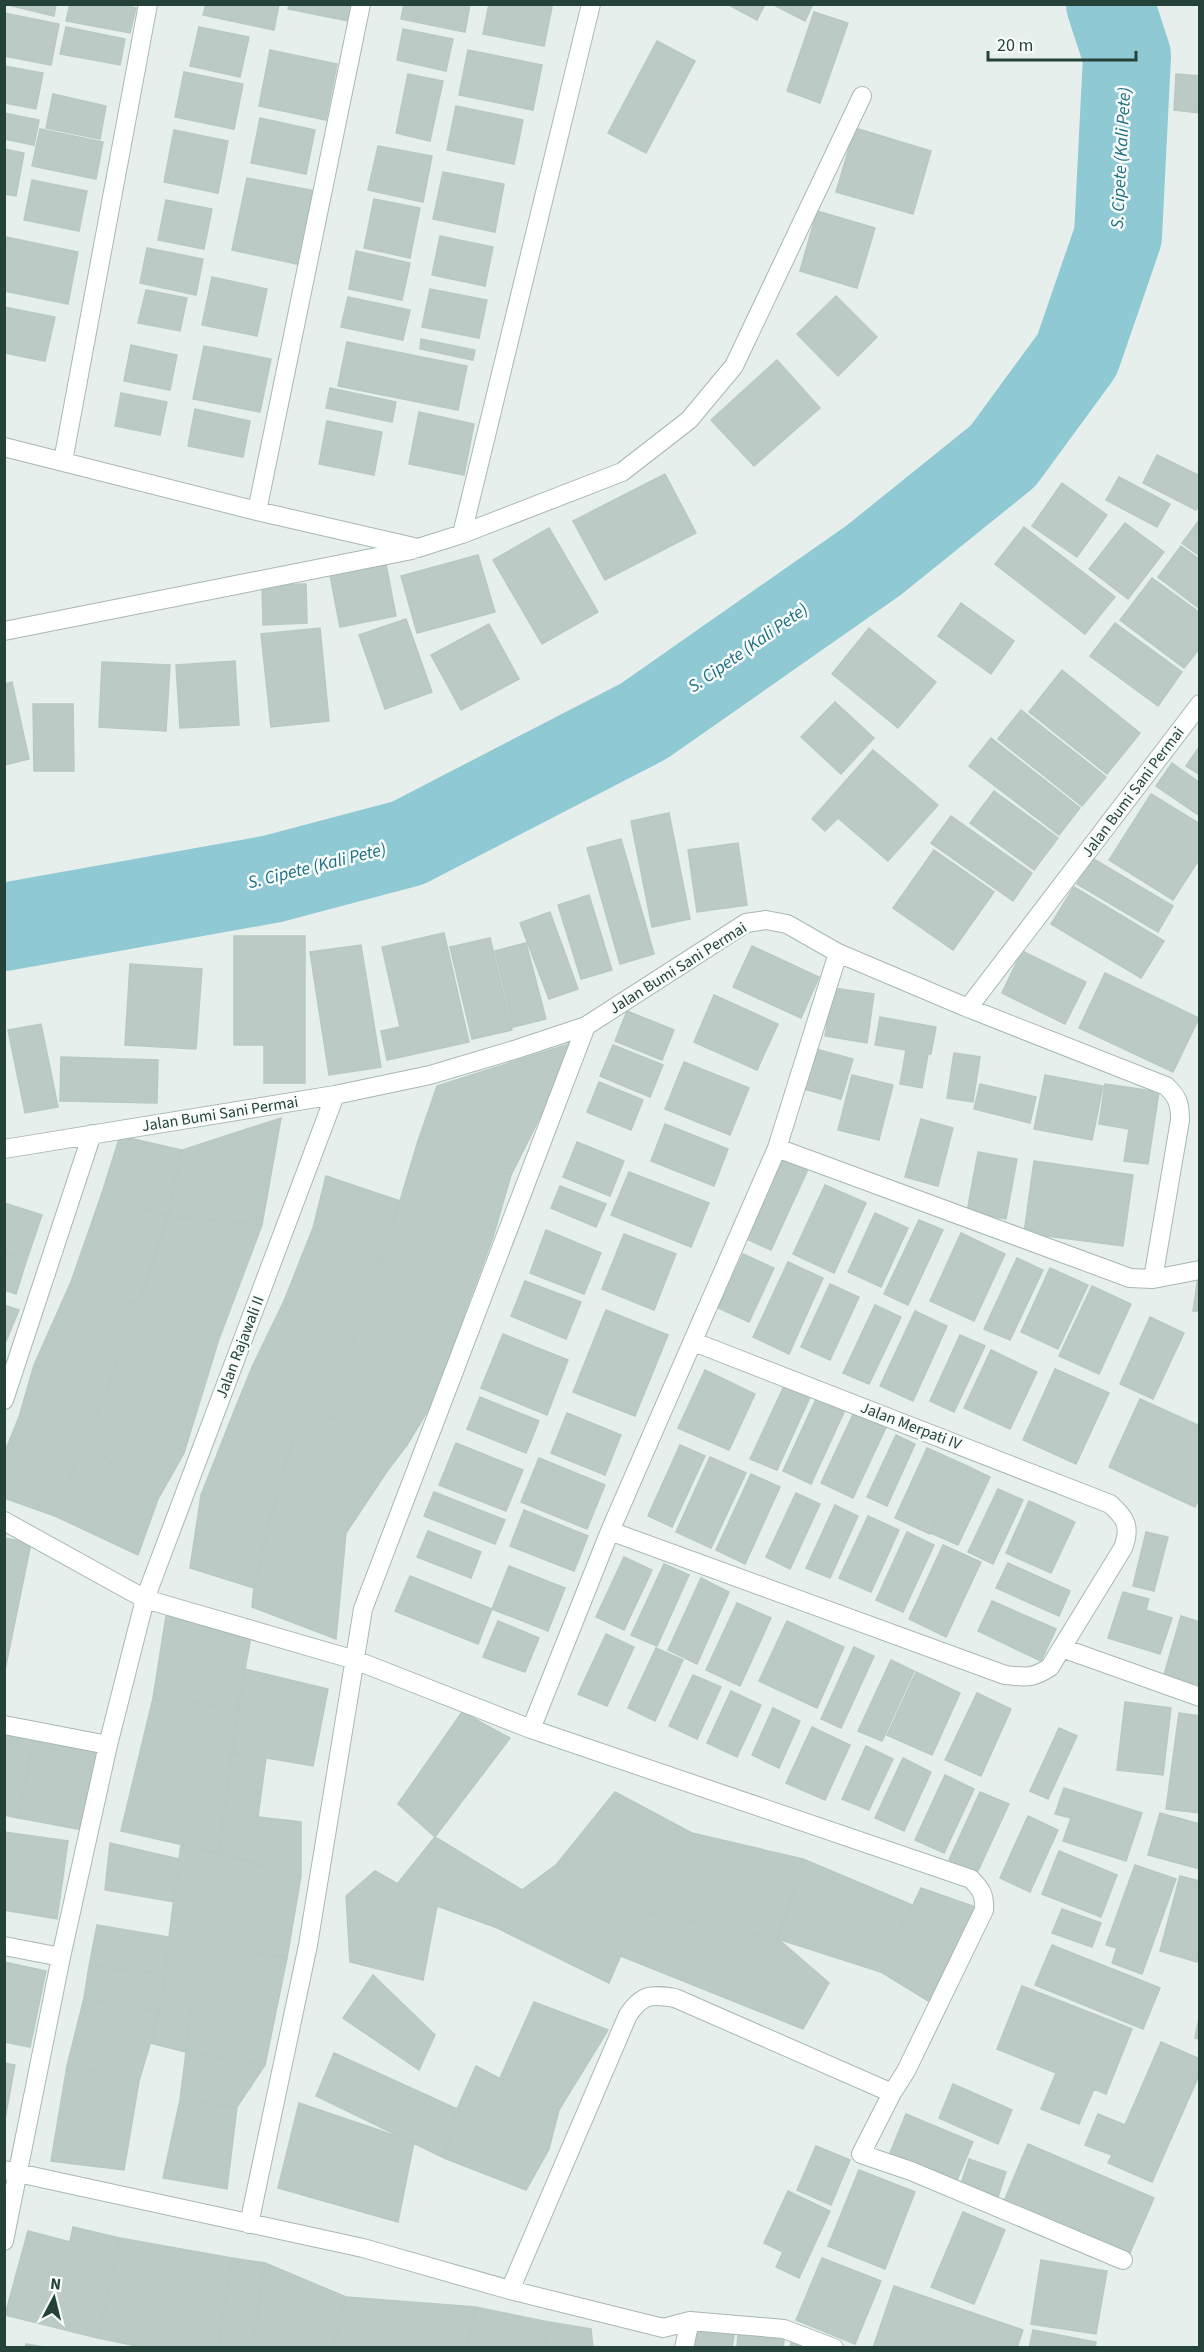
<svg xmlns="http://www.w3.org/2000/svg" width="1204" height="2352" font-family="'Source Sans 3',sans-serif">
<rect width="100%" height="100%" fill="#e6efeb"/>
<g fill="none" stroke-linecap="round" stroke-linejoin="round">
<path stroke="#8ec9d4" stroke-width="88" d="M4 927 272 879 408 843 644 721 874 560 1003 456 1077 355 1118 236 1127 56 1110 4"/>
</g>
<path fill="#bbcac4" stroke="#b8c9c2" stroke-width="1.5" d="M4 4H56L54 16Z
M70 4H120L136 8 130 33 66 21Z
M206 4H279L274 30 203 15Z
M289 4H357L354 22 288 9Z
M404 4H470L465 32 401 19Z
M489 4H541L552 7 544 46 483 34Z
M727 4H765L757 20Z
M772 4H813L805 21Z
M814 12 848 23 820 103 787 91Z
M4 13 59 24 51 65 4 56Z
M66 27 125 39 120 65 60 54Z
M199 27 249 37 240 77 190 66Z
M403 29 453 39 446 71 397 60Z
M657 41 695 61 646 153 608 133Z
M270 50 337 64 326 120 259 106Z
M468 50 542 65 533 110 459 95Z
M4 66 43 73 36 109 4 103Z
M184 72 243 84 234 129 175 117Z
M408 74 443 81 430 141 396 133Z
M1176 74 1200 76V113L1174 110Z
M53 94 106 106 100 139 46 128Z
M456 106 523 120 514 164 447 150Z
M4 113 39 120 34 145 4 139Z
M260 118 315 130 306 174 251 163Z
M855 128 931 151 913 214 836 192Z
M40 129 103 142 96 179 32 166Z
M174 130 228 141 218 193 164 182Z
M378 146 432 156 423 202 368 190Z
M4 149 24 153 16 196 4 194Z
M443 172 504 184 495 232 433 219Z
M247 178 321 192 306 266 232 250Z
M32 180 87 191 79 231 24 220Z
M374 199 420 208 410 258 364 248Z
M166 200 212 209 204 249 158 240Z
M817 211 875 228 857 288 800 271Z
M440 236 493 247 485 286 432 275Z
M6 237 78 252 68 304 4 291Z
M147 248 203 259 196 295 140 283Z
M356 251 410 263 402 300 349 289Z
M212 277 267 289 257 336 202 325Z
M430 289 487 300 479 338 422 327Z
M146 290 187 298 180 331 138 323Z
M836 296 877 337 838 376 797 334Z
M348 297 410 310 403 340 341 327Z
M4 307 55 317 45 361 4 353Z
M421 339 475 350 473 360 420 349Z
M347 342 467 366 458 410 338 386Z
M131 345 177 355 170 390 124 381Z
M204 346 271 359 260 412 193 399Z
M777 360 820 408 754 466 711 420Z
M330 388 396 402 392 422 326 408Z
M121 393 167 402 160 435 115 426Z
M195 409 250 421 243 457 188 446Z
M419 412 474 424 464 475 409 464Z
M327 421 382 432 374 475 319 464Z
M1157 455 1200 476V504L1196 510 1143 483Z
M665 474 696 533 605 580 573 521Z
M1119 477 1170 504 1157 527 1106 500Z
M1062 483 1107 515 1077 557 1032 526Z
M1200 519V556L1182 543Z
M1125 523 1164 552 1128 599 1089 569Z
M1024 527 1115 597 1085 634 995 564Z
M549 528 598 612 542 644 493 560Z
M1181 546 1200 560V609L1158 577Z
M478 555 495 612 417 633 401 576Z
M386 564 396 616 340 627 330 575Z
M1152 578 1200 613V648L1184 668 1120 620Z
M306 584 307 623 263 625 262 585Z
M961 603 1014 641 991 674 938 636Z
M406 619 432 692 385 709 359 635Z
M1115 623 1182 672 1158 706 1090 656Z
M489 624 519 679 461 710 431 655Z
M320 628 329 721 271 727 261 634Z
M869 628 936 682 898 728 832 674Z
M235 661 239 725 180 728 176 665Z
M102 662 170 665 166 731 99 727Z
M1062 670 1140 733 1107 774 1029 712Z
M12 682 29 759 4 765V684Z
M835 702 874 738 841 774 801 737Z
M33 704H73L74 771H34Z
M1021 710 1106 777 1082 806 998 739Z
M991 738 1080 808 1059 835 969 766Z
M1200 746V775L1186 766Z
M873 750 938 805 888 861 838 818 825 831 812 819Z
M1172 763 1200 783V816L1156 786Z
M994 791 1058 838 1034 870 970 823Z
M1151 794 1200 824V858L1173 900 1109 860Z
M669 813 690 919 652 927 631 821Z
M951 816 1032 873 1013 901 931 843Z
M621 839 654 954 620 964 587 848Z
M738 843 747 905 697 912 688 850Z
M934 850 994 892 953 950 893 908Z
M1092 858 1173 906 1158 932 1077 884Z
M1074 887 1164 941 1141 978 1051 924Z
M589 895 612 970 581 979 558 905Z
M550 912 578 989 549 999 520 923Z
M444 933 469 1042 387 1060 381 1031 400 1027 382 947Z
M234 936H305V1083H264V1045H234Z
M490 938 512 1030 472 1039 450 947Z
M526 943 546 1019 513 1027 495 951Z
M361 945 381 1067 329 1075 310 952Z
M752 946 819 977 801 1018 733 987Z
M1022 951 1086 982 1065 1024 1002 993Z
M130 964 202 969 196 1049 125 1045Z
M1105 973 1199 1018 1173 1072 1079 1028Z
M833 988 874 994 867 1043 825 1036Z
M714 995 778 1024 757 1070 694 1042Z
M627 1011 674 1030 662 1060 615 1041Z
M880 1017 936 1027 931 1054H928L922 1088 900 1084 906 1050 875 1045Z
M41 1024 58 1107 25 1113 8 1030Z
M578 1041 511 1175 417 1144 437 1086Z
M613 1045 663 1065 650 1097 600 1076Z
M812 1048 853 1059 841 1099 800 1088Z
M954 1053 980 1057 973 1102 947 1098Z
M61 1057 158 1060 157 1103 60 1101Z
M684 1062 749 1088 730 1135 665 1109Z
M852 1075 893 1085 879 1140 838 1130Z
M1045 1075 1103 1086 1092 1140 1034 1129Z
M599 1082 643 1100 631 1130 587 1112Z
M980 1084 1036 1097 1030 1123 974 1109Z
M1105 1084 1159 1092 1148 1164 1124 1161 1129 1129 1099 1124Z
M281 1118 262 1225 168 1216 182 1150Z
M921 1119 953 1128 938 1186 905 1177Z
M665 1124 728 1149 714 1186 651 1161Z
M120 1136 182 1150 168 1216 102 1193Z
M577 1142 624 1161 610 1196 563 1177Z
M417 1144 511 1175 493 1237 400 1201Z
M978 1152 1017 1159 1006 1219 967 1212Z
M781 1153 809 1167 771 1250 742 1237Z
M1034 1161 1133 1175 1123 1246 1024 1233Z
M629 1172 709 1203 691 1247 611 1215Z
M326 1176 400 1201 379 1258 313 1228Z
M825 1185 866 1203 834 1273 793 1254Z
M560 1186 606 1204 596 1227 551 1208Z
M102 1193 168 1216 138 1304 71 1282Z
M400 1201 493 1237 465 1312 379 1258Z
M4 1203 42 1215 27 1259 4 1252Z
M875 1213 908 1228 881 1287 848 1272Z
M168 1216 262 1225 219 1339 138 1304Z
M919 1220 943 1230 908 1305 884 1294Z
M313 1228 379 1258 352 1341 284 1301Z
M546 1230 601 1253 584 1294 530 1273Z
M961 1233 1005 1254 974 1321 930 1301Z
M624 1234 676 1254 654 1310 602 1289Z
M4 1252 27 1259 16 1294 4 1290Z
M743 1254 774 1268 749 1322 718 1308Z
M379 1258 465 1312 439 1392 352 1341Z
M1017 1258 1043 1270 1010 1340 984 1329Z
M788 1262 823 1278 789 1354 753 1337Z
M1050 1268 1088 1285 1058 1349 1021 1332Z
M1198 1276H1200V1311H1193Z
M525 1281 581 1302 566 1339 511 1316Z
M71 1282 138 1304 106 1394 34 1365Z
M830 1284 859 1297 830 1360 801 1347Z
M1092 1286 1131 1304 1099 1374 1059 1356Z
M284 1301 352 1341 318 1412 253 1365Z
M138 1304 219 1339 184 1453 106 1394Z
M4 1305 19 1310 4 1346Z
M875 1305 901 1317 869 1384 843 1373Z
M606 1310 668 1335 635 1416 573 1392Z
M915 1311 947 1326 913 1401 880 1386Z
M1150 1317 1184 1333 1153 1399 1120 1384Z
M503 1334 568 1360 547 1415 481 1388Z
M960 1335 985 1346 954 1412 930 1401Z
M352 1341 439 1392 407 1445 318 1412Z
M991 1350 1037 1372 1010 1429 964 1408Z
M34 1365 106 1394 84 1441 19 1417Z
M253 1365 318 1412 294 1436 235 1409Z
M1055 1369 1109 1393 1076 1464 1023 1440Z
M705 1370 755 1394 729 1450 678 1428Z
M786 1382 812 1393 777 1470 750 1459Z
M106 1394 184 1453 158 1499 84 1441Z
M480 1397 539 1421 526 1453 467 1429Z
M816 1399 844 1412 811 1484 783 1471Z
M1140 1399 1200 1426V1496L1195 1507 1109 1467Z
M857 1406 889 1421 853 1498 821 1483Z
M235 1409 294 1436 269 1520 201 1495Z
M318 1412 407 1445 388 1470 294 1436Z
M567 1413 621 1435 605 1475 551 1453Z
M19 1417 84 1441 55 1516 4 1498V1454Z
M896 1435 915 1444 887 1506 867 1497Z
M294 1436 388 1470 346 1533 275 1501Z
M84 1441 158 1499 138 1555 55 1516Z
M456 1443 523 1470 506 1511 439 1485Z
M680 1445 705 1456 672 1527 648 1516Z
M927 1448 963 1464 930 1534 895 1518Z
M710 1457 746 1473 711 1548 676 1532Z
M539 1458 605 1485 587 1529 521 1502Z
M963 1464 990 1477 958 1545 931 1533Z
M751 1474 780 1487 745 1564 716 1550Z
M998 1489 1023 1500 993 1564 968 1552Z
M434 1492 505 1520 495 1544 424 1516Z
M796 1493 820 1504 790 1569 766 1557Z
M201 1495 269 1520 254 1588 190 1568Z
M275 1501 346 1533 336 1639 252 1607 254 1588Z
M1029 1501 1075 1522 1051 1573 1006 1553Z
M835 1505 858 1516 830 1578 806 1568Z
M524 1510 588 1536 574 1571 510 1546Z
M868 1516 899 1530 871 1592 839 1578Z
M428 1531 481 1552 471 1578 417 1557Z
M907 1532 934 1545 903 1612 876 1600Z
M1146 1532 1168 1537 1154 1591 1133 1586Z
M4 1538 31 1543 4 1675Z
M943 1545 981 1562 946 1637 909 1619Z
M624 1557 652 1570 624 1630 596 1617Z
M1008 1563 1070 1591 1059 1616 996 1588Z
M664 1564 689 1575 657 1646 631 1635Z
M509 1566 565 1588 548 1631 492 1609Z
M410 1576 492 1609 478 1644 395 1611Z
M701 1578 729 1592 697 1664 668 1650Z
M1123 1592 1149 1599 1146 1610 1172 1618 1160 1654 1108 1638Z
M992 1601 1056 1629 1041 1661 978 1631Z
M737 1603 771 1618 740 1686 706 1670Z
M167 1610 252 1631 238 1708 153 1698Z
M1181 1616 1200 1622V1685L1164 1675Z
M498 1621 539 1638 525 1672 483 1657Z
M787 1621 844 1647 817 1708 759 1681Z
M606 1634 634 1647 607 1706 578 1694Z
M854 1647 874 1656 841 1728 821 1719Z
M656 1648 683 1660 655 1721 628 1708Z
M891 1660 914 1671 882 1741 858 1731Z
M245 1669 328 1689 313 1766 232 1752Z
M916 1672 960 1693 932 1755 887 1735Z
M693 1675 721 1687 697 1739 669 1726Z
M731 1691 761 1705 737 1757 707 1743Z
M977 1693 1011 1709 981 1776 945 1760Z
M153 1698 238 1708 219 1853 121 1831Z
M1125 1702 1171 1708 1163 1775 1117 1770Z
M773 1708 800 1721 779 1768 752 1755Z
M462 1712 510 1738 435 1837 398 1804Z
M1179 1713 1200 1716V1813L1166 1809Z
M812 1727 850 1745 825 1800 786 1783Z
M1059 1728 1077 1736 1048 1799 1030 1791Z
M4 1733 34 1738 18 1818 4 1815Z
M34 1738 98 1751 82 1830 18 1818Z
M866 1746 893 1759 869 1810 842 1799Z
M232 1752 266 1758 258 1817 301 1822V1876L219 1853Z
M903 1758 931 1772 904 1831 875 1818Z
M945 1775 974 1789 944 1853 915 1840Z
M1064 1788 1142 1813 1126 1861 1063 1841 1071 1818 1055 1814Z
M615 1792 692 1833 640 1911 556 1865Z
M980 1792 1009 1804 977 1873 949 1860Z
M1160 1813 1200 1824V1869L1148 1855Z
M1028 1816 1058 1830 1030 1892 1000 1878Z
M4 1832 68 1841 57 1919 4 1910Z
M692 1833 803 1859 778 1939 640 1911Z
M435 1837 522 1890 495 1927 437 1906 398 1883Z
M110 1843 179 1859 174 1902 105 1890Z
M181 1844 301 1876 287 1958 169 1937Z
M1059 1851 1117 1875 1101 1917 1042 1894Z
M803 1859 912 1905 881 1972 778 1939Z
M556 1865 640 1911 609 1983 495 1927 522 1890Z
M1135 1865 1176 1879 1142 1974 1112 1963 1117 1948 1106 1945Z
M375 1871 437 1906 423 1980 350 1962 346 1896Z
M1180 1876 1200 1881V1952L1197 1962 1160 1951Z
M921 1888 981 1909 933 2004 881 1972Z
M1062 1909 1101 1923 1092 1947 1052 1933Z
M640 1911 778 1939 829 1983 803 2029 621 1956Z
M97 1925 169 1937 165 1974 89 1966Z
M169 1937 287 1958 265 2065 186 2052 191 2006 162 2000Z
M1052 1945 1160 1988 1143 2029 1035 1985Z
M4 1962 46 1971 30 2047 4 2042Z
M89 1966 165 1974 160 2011 84 1998Z
M373 1975 435 2035 419 2070 343 2018Z
M1022 1986 1132 2029 1106 2094 1094 2089 1079 2124 1041 2109 1056 2073 997 2049Z
M84 1998 160 2011 139 2081 67 2066Z
M162 2000 191 2006 186 2052 150 2043Z
M534 2002 608 2030 559 2110 500 2078Z
M1200 2013V2039L1195 2038Z
M1161 2042 1200 2059V2073L1152 2182 1108 2163 1112 2155 1085 2145 1098 2114 1125 2125Z
M186 2052 265 2065 237 2107 180 2100Z
M334 2053 457 2109 444 2158 316 2096Z
M4 2063 15 2065 4 2124Z
M67 2066 139 2081 124 2170 51 2161Z
M476 2066 559 2110 549 2149 457 2109Z
M953 2084 1012 2110 998 2144 939 2118Z
M180 2100 237 2107 227 2189 163 2178Z
M299 2103 414 2142 398 2222 278 2188Z
M457 2109 549 2149 526 2190 444 2158Z
M906 2114 973 2142 957 2180 890 2153Z
M1028 2144 1154 2198 1129 2255 1004 2201Z
M816 2146 850 2160 831 2205 797 2190Z
M969 2159 1006 2172 998 2197 961 2184Z
M859 2170 915 2192 885 2269 828 2246Z
M788 2191 830 2211 799 2278 776 2267 783 2252 764 2243Z
M963 2212 1005 2230 974 2304 931 2287Z
M73 2227 120 2238 98 2338 5 2315 28 2231 70 2242Z
M120 2238 232 2258 218 2348H146L98 2338Z
M232 2258 265 2263 252 2348H218Z
M822 2258 881 2281 855 2344 796 2320Z
M1041 2260 1107 2271 1096 2334 1031 2324Z
M265 2263 346 2297 333 2348H252Z
M894 2286 1023 2330 1017 2348H873Z
M346 2297 475 2307 467 2348H333Z
M475 2307 549 2322 543 2348H467Z
M549 2322 591 2329 593 2348H543Z
M694 2328 734 2335 732 2348H690Z
M1033 2330 1096 2342 1095 2348H1029Z
M738 2334 784 2340 783 2348H737Z
M791 2343 810 2348H790Z
M26 2344 50 2348H25Z"/>
<g fill="none" stroke-linecap="round" stroke-linejoin="round">
<g stroke="#a8b8b2" stroke-width="20">
<path id="minor" d="M4 447 257 511 418 548 462 534 622 472 689 420 734 366 862 96
M63 461 148 4
M257 511 361 4
M462 534 591 4
M4 631 412 550
M968 1008 1200 704
M4 1149 335 1095 430 1075 517 1049 586 1026 746 923 766 920 787 924 838 953 968 1008 1166 1086C1178 1097 1180 1104 1180 1120L1153 1279 1130 1278 777 1148
M1153 1279 1200 1270
M4 1400 92 1134
M4 1521 145 1599 355 1660 531 1729 971 1879C981 1889 985 1895 984 1910L906 2071 892 2093 861 2154 911 2171 1123 2260
M610 1531 1005 1675C1024 1677 1033 1679 1050 1667L1123 1548C1131 1527 1126 1518 1110 1504L694 1342
M1062 1648 1200 1697
M4 1725 108 1745
M531 1729 610 1531 777 1148 838 953
M4 1946 61 1957
M4 2170 363 2248 510 2290 663 2328 690 2321 784 2329 834 2348
M249 2224 308 1945 363 1609 586 1026
M4 2241 61 1957 108 1745 145 1599 335 1095
M510 2290 628 2015C642 1994 651 1994 675 1998L892 2093
M684 2348 690 2321"/>
</g>
<use href="#minor" stroke="#fff" stroke-width="18"/>
</g>
<g text-anchor="middle" dominant-baseline="central" stroke-width="5" stroke-linejoin="round" paint-order="stroke">
<g font-size="16" fill="#24423a" stroke="#f7fbf9">
<text transform="translate(1133 792) rotate(-53)">Jalan Bumi Sani Permai</text>
<text transform="translate(678 968) rotate(-32)">Jalan Bumi Sani Permai</text>
<text transform="translate(220 1114) rotate(-9)">Jalan Bumi Sani Permai</text>
<text transform="translate(240 1347) rotate(-69)">Jalan Rajawali II</text>
<text transform="translate(911 1426) rotate(21)">Jalan Merpati IV</text>
</g>
<g font-size="18" font-style="italic" fill="#1c6f80" stroke="#f7fbf9">
<text transform="translate(1121 158) rotate(-87)">S. Cipete (Kali Pete)</text>
<text transform="translate(748 648) rotate(-35)">S. Cipete (Kali Pete)</text>
<text transform="translate(317 866) rotate(-14)">S. Cipete (Kali Pete)</text>
</g>
</g>
<rect width="1204" height="2352" fill="none" stroke="#24423a" stroke-width="12"/>
<g transform="translate(54 2298) rotate(7)" stroke="#f7fbf9" stroke-width="4.5" paint-order="stroke">
<path d="M0-4.5L10 22L0 15L-10 22Z" fill="#24423a"/>
<text y="-9" font-size="16" font-weight="bold" text-anchor="middle" fill="#24423a">N</text>
</g>
<path d="M988 51v9h148v-9" fill="none" stroke="#24423a" stroke-width="3"/>
<text x="997" y="51" font-size="18" fill="#24423a" stroke="#f7fbf9" stroke-width="4.5" paint-order="stroke">20 m</text>
</svg>
